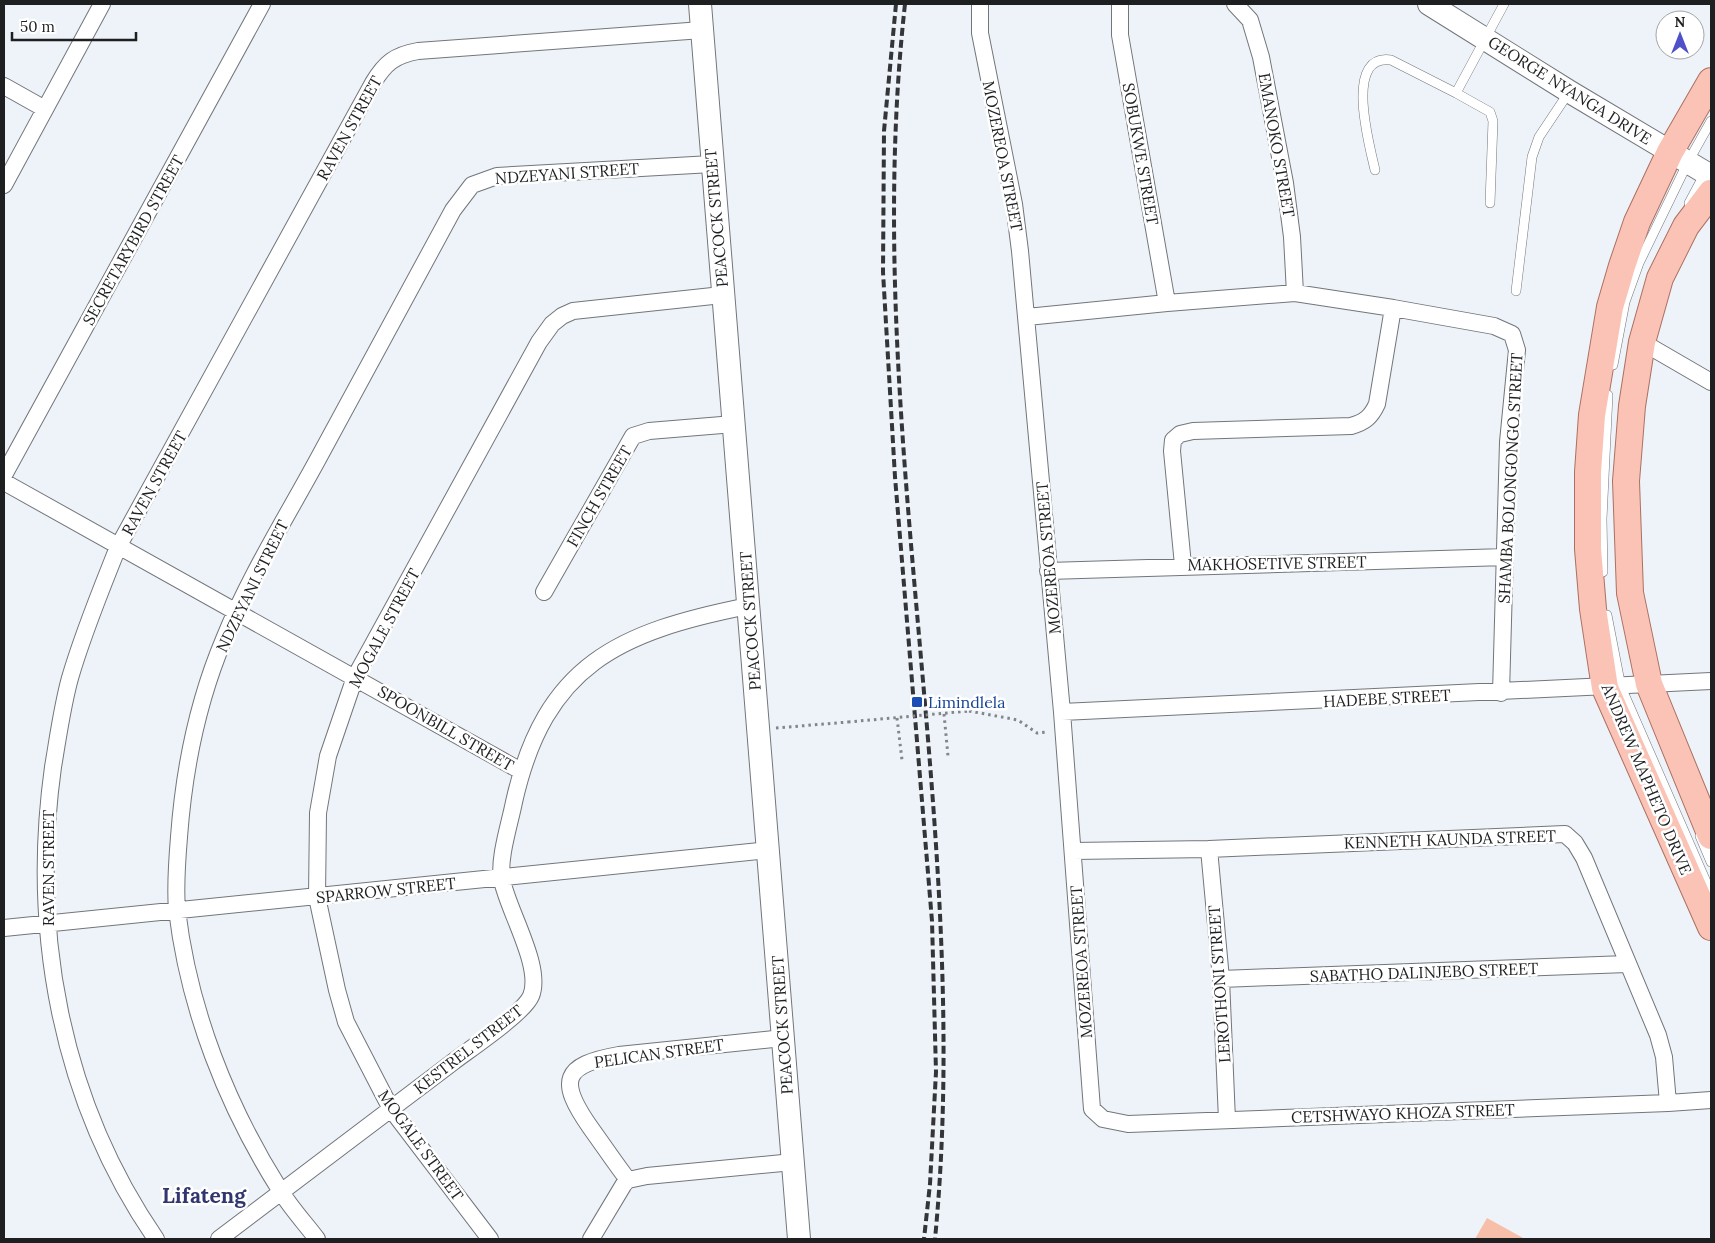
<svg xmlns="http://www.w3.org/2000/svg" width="1715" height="1243" font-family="Lora,serif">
<rect width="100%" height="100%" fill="#eef3f9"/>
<path fill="#f7bfaa" d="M1487 1218 1525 1239H1475Z"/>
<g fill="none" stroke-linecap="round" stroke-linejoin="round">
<g stroke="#72767b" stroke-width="10">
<path id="lane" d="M1375 170C1370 147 1343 53 1391 60L1456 93
M1490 203 1493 121 1490 112 1456 93 1504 4
M1689 203 1705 173
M1516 291 1532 157 1539 137 1569 92
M1613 365 1625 302 1639 263 1688 162 1711 121
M1603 572 1602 519 1608 395
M1607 615 1621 687 1711 893
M1700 836 1711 862"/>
</g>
<g stroke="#72767b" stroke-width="18">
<path id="street" d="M980 4V33L1014 204 1020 251 1062 712 1092 1109 1103 1119 1128 1124 1668 1103 1711 1100
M1120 4V35L1167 303
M1235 4 1250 20 1261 57 1285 183 1292 237 1295 293
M4 86 45 109
M4 185 102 4
M1027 317 1167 303 1295 293 1393 308 1494 326 1512 334 1517 350 1508 442 1501 693
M1642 342 1711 382
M4 475 262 4
M4 482 521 771
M1183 565 1172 451 1173 440 1180 434 1193 431 1351 426C1365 422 1371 417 1377 404L1393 308
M1048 571 1505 557
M544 592 633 436 649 431 734 424
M1062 712 1711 681
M1209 849 1221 979 1227 1120
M1073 851 1209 849 1565 834 1575 843 1584 858 1658 1035 1664 1057 1668 1103
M4 928 769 850
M1221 979 1627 964
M628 1180C615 1163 603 1145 590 1127 558 1081 562 1065 619 1055L783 1038
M156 1239C61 1101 30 932 53 767 58 738 62 707 70 678 83 633 101 590 118 547L373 83C385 63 395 55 418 51L702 30
M219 1239C297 1180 375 1121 453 1062 470 1049 524 1013 531 996 543 967 508 911 502 880 498 859 510 823 514 802 545 664 619 632 748 606
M317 1239C305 1223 290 1207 280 1190 227 1106 189 1010 177 910 175 886 177 861 179 837 184 769 197 703 224 639 249 577 286 518 318 459 363 376 408 293 453 210L472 185 497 176 712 164
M490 1239 391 1109 346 1022 337 990 317 897 318 813 328 756 355 677 539 342 552 324 562 316 573 311 722 295
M591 1239 624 1184 628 1180 647 1176 793 1162"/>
</g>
<g stroke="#72767b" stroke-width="24">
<path id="secondary" d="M700 4 799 1239
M1429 4 1570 92 1711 176"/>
</g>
<g stroke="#ab7061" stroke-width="28">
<path id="primary" d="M1711 81 1670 152 1637 222 1622 266 1610 307 1592 415 1588 472V549L1593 609 1605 688 1711 927
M1711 193 1686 226 1660 278 1642 342 1632 406 1626 481 1630 593 1649 684 1711 836"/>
</g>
<path stroke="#828589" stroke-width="3" stroke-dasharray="2.5 4" stroke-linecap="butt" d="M969 711 1018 720 1037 733 1048 732
M944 714 948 756
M897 718 902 760
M776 728 848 722"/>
<use href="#lane" stroke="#fff" stroke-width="9"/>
<use href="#street" stroke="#fff" stroke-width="16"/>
<use href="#secondary" stroke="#fff" stroke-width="22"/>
<use href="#primary" stroke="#fac3b5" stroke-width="26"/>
<path stroke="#333538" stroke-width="4" stroke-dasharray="8 4" stroke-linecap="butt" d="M896 4 884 131 883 272 895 477 932 921 936 1072 930 1184 924 1239
M905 4C859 416 975 827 935 1239"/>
<path stroke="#828589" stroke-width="3" stroke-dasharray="2.5 4" stroke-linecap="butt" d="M848 722 969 711"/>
</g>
<rect fill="#1a4fb4" stroke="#fff" stroke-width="2" x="911" y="696" width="12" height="12" rx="2.5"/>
<g text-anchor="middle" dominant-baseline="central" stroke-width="5" stroke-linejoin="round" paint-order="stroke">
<g font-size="16" fill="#1d1f21" stroke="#fff">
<text transform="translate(1570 90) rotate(32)">GEORGE NYANGA DRIVE</text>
<text transform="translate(349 128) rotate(-61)">RAVEN STREET</text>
<text transform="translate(1277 145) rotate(80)">EMANOKO STREET</text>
<text transform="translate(1141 154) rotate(80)">SOBUKWE STREET</text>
<text transform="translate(1003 156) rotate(79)">MOZEREOA STREET</text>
<text transform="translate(567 173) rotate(-4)">NDZEYANI STREET</text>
<text transform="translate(716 218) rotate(-95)">PEACOCK STREET</text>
<text transform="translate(133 240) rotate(-61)">SECRETARYBIRD STREET</text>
<text transform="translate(1510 478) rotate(-87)">SHAMBA BOLONGONGO STREET</text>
<text transform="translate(154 483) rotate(-61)">RAVEN STREET</text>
<text transform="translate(599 496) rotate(-60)">FINCH STREET</text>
<text transform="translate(1048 558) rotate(-95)">MOZEREOA STREET</text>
<text transform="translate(1277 563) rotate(-1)">MAKHOSETIVE STREET</text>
<text transform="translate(252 586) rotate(-64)">NDZEYANI STREET</text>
<text transform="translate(750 621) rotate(-94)">PEACOCK STREET</text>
<text transform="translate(384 628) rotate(-62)">MOGALE STREET</text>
<text transform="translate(1387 698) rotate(-3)">HADEBE STREET</text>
<text transform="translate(446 728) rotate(30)">SPOONBILL STREET</text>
<text transform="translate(1647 779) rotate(67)">ANDREW MAPHETO DRIVE</text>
<text transform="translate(1450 839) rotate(-2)">KENNETH KAUNDA STREET</text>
<text transform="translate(48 868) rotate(-90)">RAVEN STREET</text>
<text transform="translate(386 890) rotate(-6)">SPARROW STREET</text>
<text transform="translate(1081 962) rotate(-94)">MOZEREOA STREET</text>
<text transform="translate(1424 972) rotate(-2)">SABATHO DALINJEBO STREET</text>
<text transform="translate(1219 984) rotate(-94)">LEROTHONI STREET</text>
<text transform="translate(782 1025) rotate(-94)">PEACOCK STREET</text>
<text transform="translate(468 1049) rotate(-38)">KESTREL STREET</text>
<text transform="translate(659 1053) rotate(-8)">PELICAN STREET</text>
<text transform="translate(1403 1113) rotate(-2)">CETSHWAYO KHOZA STREET</text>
<text transform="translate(421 1145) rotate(54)">MOGALE STREET</text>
</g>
<g font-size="16" fill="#164399" stroke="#fff" text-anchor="start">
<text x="928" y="702">Limindlela</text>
</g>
<g font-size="21" font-weight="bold" fill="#313670" stroke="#fff">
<text x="204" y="1195">Lifateng</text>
</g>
</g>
<rect width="1715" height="1243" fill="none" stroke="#1d1f21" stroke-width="10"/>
<g transform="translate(1680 35)"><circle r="24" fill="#ffffff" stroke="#a5a5a6"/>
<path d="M0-4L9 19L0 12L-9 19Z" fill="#4e51c7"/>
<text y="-8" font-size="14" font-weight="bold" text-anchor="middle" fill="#1d1f21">N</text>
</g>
<path d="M12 32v8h124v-8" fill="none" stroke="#1d1f21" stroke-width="2.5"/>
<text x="20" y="32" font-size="15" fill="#1d1f21" stroke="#ffffff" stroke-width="4" paint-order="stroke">50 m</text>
</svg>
